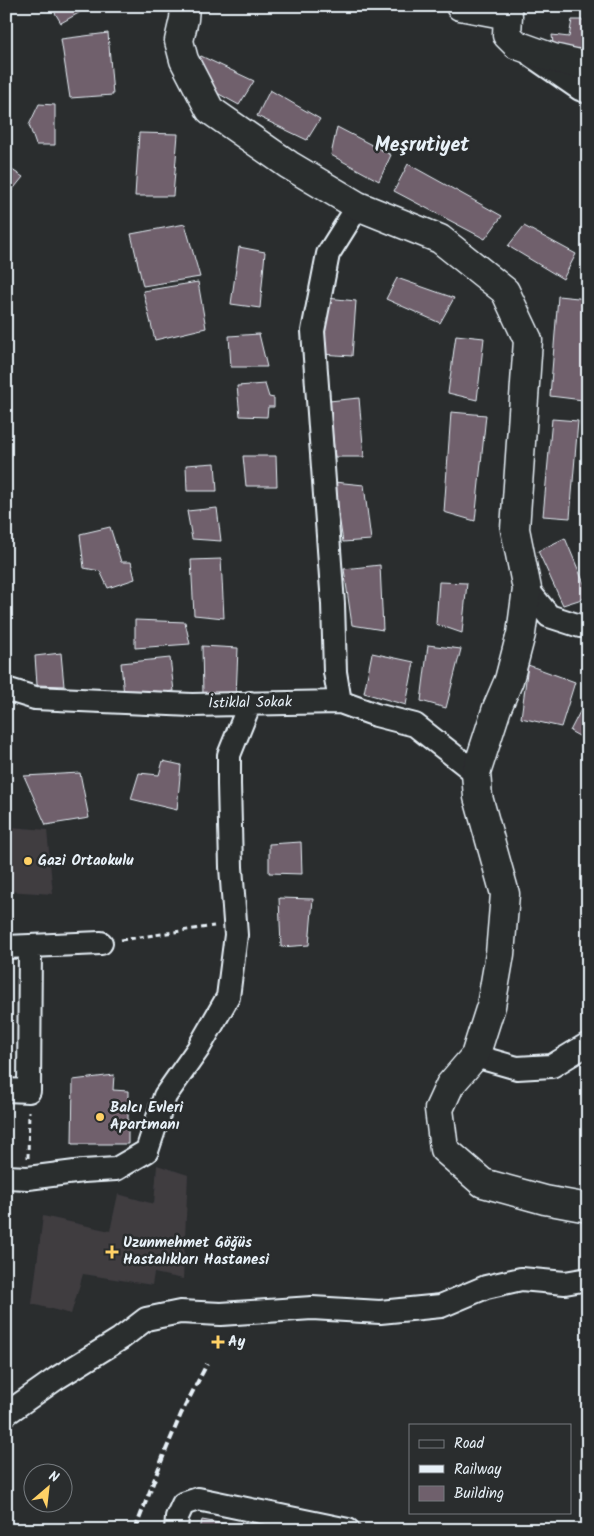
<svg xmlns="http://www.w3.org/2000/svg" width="594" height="1536" font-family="Kalam,sans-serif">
<rect width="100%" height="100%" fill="#2a2d2e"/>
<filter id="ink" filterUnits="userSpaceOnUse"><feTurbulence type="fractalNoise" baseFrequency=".02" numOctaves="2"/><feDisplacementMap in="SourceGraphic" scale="10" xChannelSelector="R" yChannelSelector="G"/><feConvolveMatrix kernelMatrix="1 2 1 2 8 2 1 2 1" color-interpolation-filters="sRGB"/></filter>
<g filter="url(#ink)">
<path fill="#3f3c41" d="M6 821H10V827L47 830 53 894 6 891Z
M157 1165 188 1175 183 1279 154 1273 152 1285 83 1274 71 1314 32 1304 43 1216 110 1231 118 1194 154 1204Z"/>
<path fill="#6f606c" stroke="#e8f1f8" d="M51 6H91L61 23Z
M572 20H588V56L554 53 552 35 569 37Z
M108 33 113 95 70 98 61 39Z
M201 56 254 81 239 105 188 77Z
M270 90 320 119 307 140 257 116Z
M39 104 55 105V145H36L29 125Z
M337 127 391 155 379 181 331 155Z
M139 133 178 134 173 196H135Z
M408 164 502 216 485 239 394 191Z
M6 166 23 177 6 198Z
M185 224 200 277 143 286 131 234Z
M524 226 576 254 563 279 508 246Z
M239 247 265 252 260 308 231 304Z
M397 278 454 298 440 323 386 299Z
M198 282 206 328 155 340 143 291Z
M558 296 588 299 583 400 550 396Z
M327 298 356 301 352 356 320 354Z
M259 334 267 367H231L229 336Z
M456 335 484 338 477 400 448 393Z
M265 384 269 397 274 398V407H268L267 417 240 416 237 386Z
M359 398 364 457H335L329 401Z
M451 412 486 415 475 521 444 512Z
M552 419 578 421 570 518 543 516Z
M243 456H276L277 486H246Z
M215 463 217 491H187L186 465Z
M334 482 364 485 371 540 343 542Z
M217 508 221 541 192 539 187 511Z
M110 527 121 562H131L135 579 108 588 100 571 84 568 80 534Z
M565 538 588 593V597L563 605 538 551Z
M221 559 224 618 194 615 191 560Z
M380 565 383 630 352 625 344 569Z
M439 582 467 583 462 633 436 624Z
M135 620 185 622 190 644 135 648Z
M428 645 461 649 446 708 421 701Z
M202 646 238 648 236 697 203 695Z
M61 653 64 686 37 685 35 656Z
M372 653 414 662 406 705 364 693Z
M170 658 174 691 124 696 121 663Z
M528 665 575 682 561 727 521 718Z
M588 696V741L570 731Z
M163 761 181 765 177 810 131 799 139 773 159 775Z
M80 773 89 818 46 825 24 776Z
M301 842 302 874 269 873V844Z
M279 898 313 899 309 945 281 947Z
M114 1075 113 1090 128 1091V1144H72L73 1080Z
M202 1520 258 1530H200Z"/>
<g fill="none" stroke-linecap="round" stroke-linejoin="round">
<g stroke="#e8f1f8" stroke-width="26">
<path id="street" d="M532 56 580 89 588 92
M527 589 549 616 580 626H588
M6 689 35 698 192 705 340 702 376 715 415 725 476 773
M340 702 335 672 333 604 313 331 328 254 358 206
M6 947 101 943
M475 1056 517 1068 552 1066 588 1044
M6 1090 29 1091 30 946
M6 1177 28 1178 83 1171 116 1169 147 1151 165 1096 198 1049 228 997 236 935 231 867 229 784V755L250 703
M6 1414 57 1378 120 1339 146 1319 180 1312 221 1314 312 1308 380 1312 441 1306 486 1287 521 1279 565 1283 588 1279
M176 1530 177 1517 183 1504 198 1499 348 1530"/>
</g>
<g stroke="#e8f1f8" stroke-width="31">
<path id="secondary" d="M185 6 184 19 179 41 184 60 210 110 289 165 358 206 440 239 505 291 528 340 515 529 527 589 521 634 509 680 497 708 476 773 478 797 505 894 500 954 491 1006 475 1056 450 1085 439 1109 444 1149 483 1183 545 1200 588 1208
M460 6 508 15 507 35 517 45 553 58 588 66"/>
</g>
<path stroke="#e8f1f8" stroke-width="3" stroke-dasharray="5 4" stroke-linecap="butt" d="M121 940 214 926
M28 1158 29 1111"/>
<use href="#street" stroke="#2a2d2e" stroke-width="22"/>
<use href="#secondary" stroke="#2a2d2e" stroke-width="28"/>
<path stroke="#e8f1f8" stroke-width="4" stroke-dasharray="8 4" stroke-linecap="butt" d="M135 1530 163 1457 181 1414 207 1364"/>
</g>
</g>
<g fill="#ffd166" stroke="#2a2d2e" stroke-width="2">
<circle cx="28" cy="861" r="5"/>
<circle cx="100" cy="1117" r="5"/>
<path d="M109.5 1244.5h5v5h5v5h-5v5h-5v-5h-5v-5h5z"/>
<path d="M215.5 1334.5h5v5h5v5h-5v5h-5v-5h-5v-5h5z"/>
</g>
<g text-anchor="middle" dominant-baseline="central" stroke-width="5" stroke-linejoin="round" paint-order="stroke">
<g font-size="15" fill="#e8f1f8" stroke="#2a2d2e">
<text transform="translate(250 703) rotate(-1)">İstiklal Sokak</text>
</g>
<g font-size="15" font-weight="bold" fill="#e8f1f8" stroke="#2a2d2e" text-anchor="start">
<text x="38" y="861">Gazi Ortaokulu</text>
<text x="110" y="1108">Balcı Evleri<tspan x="110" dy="17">Apartmanı</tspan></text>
<text x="123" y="1243">Uzunmehmet Göğüs<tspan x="123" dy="17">Hastalıkları Hastanesi</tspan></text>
<text x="228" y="1342">Ay</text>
</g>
<g font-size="20" font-weight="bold" fill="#e8f1f8" stroke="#2a2d2e">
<text x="422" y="146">Meşrutiyet</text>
</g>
</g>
<rect width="594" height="1536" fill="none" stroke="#2a2d2e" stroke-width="25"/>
<rect x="12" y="12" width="569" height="1511" fill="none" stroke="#e8f1f8" stroke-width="2" filter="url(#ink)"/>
<rect x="409" y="1424" width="162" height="90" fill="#2a2d2e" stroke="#767b7f"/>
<rect x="419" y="1440" width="25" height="8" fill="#2a2d2e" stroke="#767b7f"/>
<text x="454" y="1448" font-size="15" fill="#e8f1f8">Road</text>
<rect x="419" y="1465" width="25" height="8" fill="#e8f1f8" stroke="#767b7f"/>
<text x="454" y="1474" font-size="15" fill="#e8f1f8">Railway</text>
<rect x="419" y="1486" width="25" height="15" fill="#6f606c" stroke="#767b7f"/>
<text x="454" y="1498" font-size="15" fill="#e8f1f8">Building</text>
<g transform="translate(48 1488) rotate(28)"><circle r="24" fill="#2a2d2e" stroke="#767b7f"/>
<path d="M0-4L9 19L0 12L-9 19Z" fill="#ffd166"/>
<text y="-8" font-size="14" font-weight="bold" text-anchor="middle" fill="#e8f1f8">N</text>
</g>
</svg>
